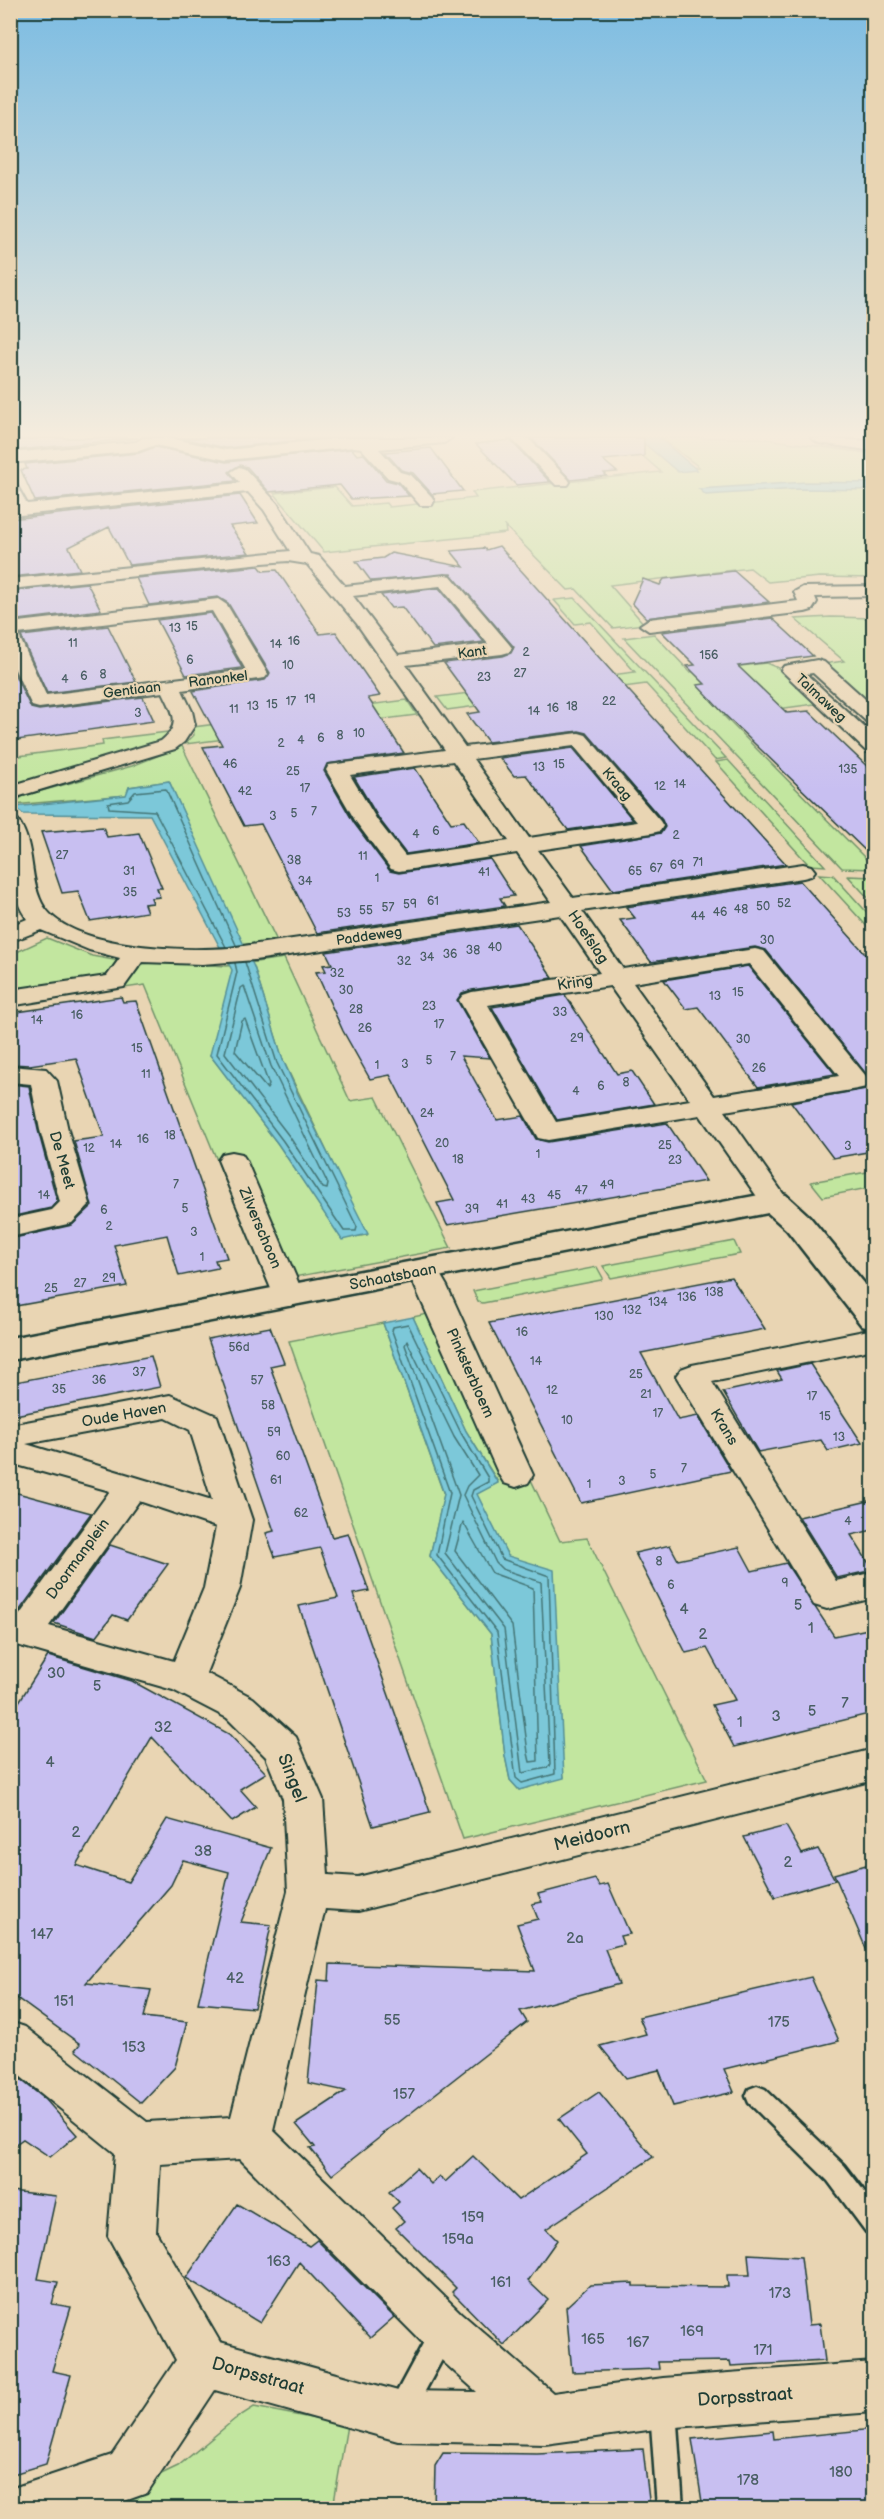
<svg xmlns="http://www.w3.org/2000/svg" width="884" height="2519" font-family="'Balsamiq Sans',sans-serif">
<rect width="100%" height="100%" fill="#e9d5b3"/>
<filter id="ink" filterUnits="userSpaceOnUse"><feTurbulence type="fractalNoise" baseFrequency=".0167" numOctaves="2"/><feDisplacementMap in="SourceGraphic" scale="12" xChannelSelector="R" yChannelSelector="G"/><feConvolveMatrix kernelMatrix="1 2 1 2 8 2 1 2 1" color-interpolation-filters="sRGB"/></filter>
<g filter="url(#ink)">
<path fill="#c2e69f" stroke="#70926a" stroke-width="1.5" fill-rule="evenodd" d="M622 438H638L676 470 699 467 661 438H759L873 454V578L820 577 768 582 750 568 610 585 644 624 613 628 576 589 568 590 505 526 506 533 324 552 274 493 335 487 352 506 386 503 389 507 476 498 472 492 661 472Z
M575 598 726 758 715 760 646 684 447 710 437 697 635 672 591 622 575 624 554 600Z
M831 617 873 618V700L865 701 823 664 844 661 795 619Z
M654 634 690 672 766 663 778 668 815 704 724 716 873 866V869L842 868 624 638Z
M407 700 417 715 185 744 194 735 193 727Z
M176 731 167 740 11 789V757L103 745 102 740Z
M182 746 277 941 242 945 169 781 129 787 127 795 13 805 23 796 132 766Z
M728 760 825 866 809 865 716 762Z
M819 874 833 875 873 919V933Z
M848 876 873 877V903Z
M47 938 92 956 141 965 148 961 227 966 284 958 350 1101 376 1097 451 1248 267 1282 145 985 11 1004 10 949 17 952ZM254 967 283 1060 367 1235 342 1239 278 1144 210 1055Z
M873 1171V1187L823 1197 811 1182Z
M734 1241 740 1254 611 1278 603 1266Z
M597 1267 603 1278 601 1280 483 1303 478 1302 473 1291Z
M450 1309 560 1541 587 1538 707 1780 463 1839 289 1341 383 1323 444 1495 430 1556 491 1634 505 1756 510 1780 519 1790 564 1777 508 1556 476 1494 498 1482 466 1431 413 1317Z
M254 2407 347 2425 333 2508H90L178 2466 235 2419Z"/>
<path fill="#7bc8d9" stroke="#569097" stroke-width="1.5" d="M638 438H659L697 470 678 472Z
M807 482 873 483V490L799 489 706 495 699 489Z
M169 781 254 967 283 1060 298 1094 368 1234 342 1240 278 1144 210 1055 232 970 150 815 23 814 14 807 126 795 129 787Z
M413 1317 466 1431 498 1483 477 1494 508 1556 554 1570 564 1778 519 1790 510 1780 505 1756 491 1634 430 1556 444 1494 383 1323Z"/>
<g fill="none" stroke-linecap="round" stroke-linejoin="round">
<path stroke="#447576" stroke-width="1.5" d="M226 947 155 811 109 808 108 803 128 800 135 792 166 789 236 945
M235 963 237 972 217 1054 283 1141 344 1231H356L357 1227 277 1063 245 962
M244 986 271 1066 328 1184 327 1189 323 1188 289 1136 225 1053 241 988Z
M245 1019 269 1085 267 1089 235 1051 242 1021Z
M408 1324 461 1433 488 1478V1482L473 1490 471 1496 502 1559 549 1576 555 1774 522 1783 516 1778 497 1632 437 1555 450 1493 392 1331 393 1327Z
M407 1341 454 1437 478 1475 467 1486 463 1495 496 1563 502 1569 541 1582 550 1765 547 1768 522 1773 504 1629 445 1553 459 1495 405 1345Z
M463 1522 492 1573 533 1588 538 1761 530 1762 528 1753 512 1626 455 1551Z"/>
</g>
<path fill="#c8bff1" stroke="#1f3d34" stroke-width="1.5" d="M44 438H138L18 450 14 441Z
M181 438H319L226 448Z
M531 438H644V456L603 460 617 472 604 473 607 476 571 480Z
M510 440 550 482 516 485 476 444Z
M155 447 226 462 352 449 357 455 364 454 386 480 398 483 409 496 351 499 340 485 269 492 247 467 240 465 229 472 236 481 35 501 21 470 27 469 25 464 139 453Z
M431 448 463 491 432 494 413 473 401 470 385 452Z
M240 495 258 523 230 526 249 553 129 565 109 527 69 547 80 570 10 577V519Z
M499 546 631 693 786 864 613 890 581 846 661 833 665 827 662 820 587 733 579 731 488 742 467 714 480 712 444 663 503 656 511 653 514 647 451 574 371 581 356 561 383 558 391 553 464 567 451 551 484 548 486 550Z
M259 566 263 571 277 570 320 634 336 632 380 696 368 698 404 753 327 764 324 771 354 823 390 871 399 873 490 859 514 896 500 898 505 906 317 933 261 824 244 826 203 747 222 745 193 691 265 680 270 673 228 603 218 597 149 605 136 578Z
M734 571 769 602 646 618 632 603 643 579 660 585 664 579Z
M87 583 101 610 10 621V591Z
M439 588 484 642 433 648 402 607 391 608 381 595Z
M211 613 242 668 186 675 157 620Z
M772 618 813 656 738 666 787 713 809 711 873 772V858L726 716 697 685 705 684 687 666 695 665 662 632Z
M108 626 136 682 47 693 21 636Z
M10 665 31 708 39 710 143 697 154 721 10 741Z
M573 748 633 820 568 830 526 775 514 776 500 758Z
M415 768 451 823 464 821 479 843 406 854 379 819 354 777Z
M103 827 107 837 139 833 162 888H157L160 897 151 898 153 903 144 904 147 912 90 921 78 891 62 893 41 832Z
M800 881 873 962V1151L833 1158 791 1102 866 1089 872 1081 766 950 755 947 651 962 620 920 635 918 626 907Z
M517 924 553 978 472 990 462 993 457 1000 490 1058 461 1056 497 1120 523 1116 536 1139 548 1142 667 1123 706 1181 447 1225 437 1203 454 1200 390 1075 370 1079 343 1031 316 972 326 971 323 965 332 964 326 952Z
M748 966 835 1074 758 1087 698 1007 686 1009 664 980Z
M565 995 617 1074 632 1071 654 1104 557 1120 492 1007Z
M121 997 123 1002 136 1001 227 1258 215 1260 218 1268 179 1276 167 1235 114 1245 127 1286 10 1307V1239L72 1225 92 1206 74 1141 104 1137 76 1058 30 1065 10 1064V1013Z
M10 1084 29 1086 38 1130 57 1201 51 1208 10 1217Z
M731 1277 765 1329 641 1353 678 1420 698 1416 731 1471 581 1503 489 1323Z
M270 1327 284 1363 270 1366 332 1537 348 1533 369 1591 353 1594 430 1812 373 1826 299 1606 338 1598 320 1548 275 1557 266 1533 274 1531 208 1339Z
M151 1356 160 1387 10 1416V1383Z
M810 1364 862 1443 828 1451 821 1440 758 1452 723 1392 782 1379 777 1371Z
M10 1491 91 1513 17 1614 10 1613Z
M873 1500V1530L851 1535 873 1570 837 1578 799 1517Z
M110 1545 168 1564 127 1620 113 1615 96 1637 54 1623Z
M670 1545 678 1560 739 1547 752 1571 786 1563 834 1636 873 1628V1713L734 1747 712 1705 735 1700 707 1648 686 1653 635 1553Z
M48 1656 132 1681 229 1734 266 1773 240 1789 256 1807 232 1822 152 1737 76 1865 128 1882 167 1819 271 1848 241 1922 271 1925 254 2008 198 2003 229 1872 183 1860 171 1885 86 1983 151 1990 144 2017 187 2022 175 2067 141 2103 75 2050 80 2044 10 1993V1716Z
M786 1826 802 1854 818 1849 835 1880 775 1897 744 1837Z
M873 1863V1965L834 1874Z
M595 1879 599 1886 608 1884 630 1934 620 1936 623 1944 605 1949 619 1984 520 2011 527 2022 398 2123 382 2133 384 2134 332 2175 310 2148 315 2147 296 2124 346 2091 308 2083 318 1980 329 1981 330 1964 535 1971 517 1924 538 1919 532 1904 542 1902 538 1894Z
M811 1977 839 2041 724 2069 734 2092 673 2106 659 2070 626 2078 600 2046 646 2034 639 2017Z
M10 2071 46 2100 77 2135 50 2157 23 2139 10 2148Z
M599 2092 653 2157 546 2229 557 2240 528 2281 548 2300 504 2345 452 2292 456 2288 396 2228 404 2221 392 2208 399 2202 389 2192 416 2168 431 2184 439 2176 445 2182 473 2156 518 2200 587 2154 559 2119Z
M10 2191 56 2196 38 2279 58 2282 52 2304 71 2307 52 2371 71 2375 46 2464 10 2475Z
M237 2204 309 2246 317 2240 394 2317 370 2338 299 2262 260 2323 186 2278Z
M748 2254 801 2257 809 2325 820 2324 825 2361 731 2366 730 2361 658 2362 659 2369 572 2372 566 2307 590 2285 633 2283V2286L728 2287 727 2275H750Z
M873 2429V2508H703L692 2439 773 2431 774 2439Z
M643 2449 650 2508H434L435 2466 443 2453 537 2454Z"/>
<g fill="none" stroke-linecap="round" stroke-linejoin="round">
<g stroke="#1f3d34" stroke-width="5">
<path id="lane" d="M757 2086 765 2089 844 2165 874 2204V2235L866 2232 828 2181 749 2103 746 2096 749 2089Z
M442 2322 451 2325 454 2334 451 2343 411 2417 402 2421 393 2417 389 2408 393 2399 433 2325Z
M663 2397 672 2401 676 2410 683 2508H657L650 2410 654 2401Z"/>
</g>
<g stroke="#1f3d34" stroke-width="4">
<path id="street" d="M143 438H169L226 450 344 438H452L444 443 379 449 400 472 411 475 432 497 434 501 432 505H420L399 481 388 478 361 448 354 447 226 460 155 445 139 451 10 463V453L136 442Z
M511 438H528L568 479 570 482 568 485H556Z
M811 438 874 441V451L819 443Z
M239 467 245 469 277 503 310 554 319 556 345 586 445 575 451 576 509 644 512 648 509 652 502 654 406 665 465 747 579 733 586 735 660 821 663 826 660 831 652 833 538 850 573 898 803 864 811 866 815 871 811 876 803 878 582 911 623 969 755 949 764 951 870 1081 866 1087 857 1089 725 1111 789 1202 785 1208 775 1211 765 1208 700 1115 548 1140 538 1138 459 1000 463 995 472 992 600 973 560 915 255 960 202 964 142 962 124 987 10 1006V990L107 976 120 958 89 950 41 930 10 942V926L27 919C6 890 10 853 10 818L18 820C35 845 29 873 40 899 60 950 183 951 229 948L551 902 517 853 399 871 391 869 356 822 326 770 329 765 445 750 357 624 307 564 288 561 263 563 10 589V579L290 551 264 510 248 492 21 515 15 514 10 506V482L16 484 27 504 240 483 231 472ZM440 586 488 644 398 655 353 596ZM574 746 637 822 529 838 473 759ZM453 761 509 841 405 856 377 820 350 775ZM749 964 839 1076 714 1096 633 983ZM610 986 690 1100 556 1122 488 1005Z
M874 586V596L815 597 817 602 812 610 805 612 649 631 640 625 649 619 798 601 794 592 803 587Z
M218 599 227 605 268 674 265 678 182 690 192 711 195 725 184 742 175 749 10 799V786L161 741C182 724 173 713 163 692L39 708 32 706 10 659V623ZM212 611 246 670 46 695 18 634Z
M817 660 824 662 874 707V724L867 722 813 673 806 674 874 736V754L867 752 781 670 784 666Z
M10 1066 46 1069 57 1081 68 1130 90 1204 72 1223 10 1237V1219L52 1210 60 1202 40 1130 31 1084 10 1082Z
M232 1152 242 1154 246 1160 304 1296 300 1303 289 1306 278 1303 274 1296 218 1160 222 1154Z
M423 1262 434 1264 447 1286 533 1475 528 1483 516 1487 504 1483 499 1475 408 1271 412 1264Z
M874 1329V1349L712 1382 836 1581 874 1572V1598L827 1609 814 1605 676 1376 681 1369 692 1365Z
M170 1395 217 1416 252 1520 240 1588 206 1673 253 1698 296 1737 323 1799 328 1875 358 1877 874 1749V1780L358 1911 325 1909 273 2130 461 2313 553 2393 663 2378 874 2362V2412L663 2428 545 2444 398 2441 215 2390 147 2493 105 2508H10V2489L112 2455 176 2360 108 2236 115 2153 10 2068V2022L25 2027 147 2122 231 2117 288 1891 283 1799 266 1757 227 1718 173 1690 10 1643V1615L18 1617 110 1491 10 1463V1425ZM166 1418 190 1430 212 1500 26 1444ZM139 1501 216 1527 204 1588 174 1661 49 1626ZM240 2159 427 2347 477 2392 398 2391 220 2342 156 2232 160 2164Z"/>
</g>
<g stroke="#1f3d34" stroke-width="5">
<path id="secondary" d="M775 1192 786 1195 809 1216 874 1295V1329L862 1326 787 1230 768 1213 10 1360V1338Z"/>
</g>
<use href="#lane" fill="#e9d5b3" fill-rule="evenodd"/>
<use href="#street" fill="#e9d5b3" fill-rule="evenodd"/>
<use href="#secondary" fill="#e9d5b3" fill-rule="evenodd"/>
</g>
</g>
<linearGradient id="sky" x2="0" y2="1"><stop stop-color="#7cbce2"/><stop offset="0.55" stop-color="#f5ecdd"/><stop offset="1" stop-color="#f5ecdd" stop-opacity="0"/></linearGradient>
<rect width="884" height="791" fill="url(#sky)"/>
<g text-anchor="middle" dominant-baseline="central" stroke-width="4.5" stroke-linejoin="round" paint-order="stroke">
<g font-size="12" fill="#495e63">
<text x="192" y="626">15</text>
<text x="175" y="628">13</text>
<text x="294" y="641">16</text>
<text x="73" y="643">11</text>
<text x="276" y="644">14</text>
<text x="526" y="652">2</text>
<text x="709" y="655">156</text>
<text x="190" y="660">6</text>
<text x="288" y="665">10</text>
<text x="520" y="673">27</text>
<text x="103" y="674">8</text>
<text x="84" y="676">6</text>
<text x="484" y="677">23</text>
<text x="65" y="679">4</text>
<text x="310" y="699">19</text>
<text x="291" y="701">17</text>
<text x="609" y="701">22</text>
<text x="272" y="704">15</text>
<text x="253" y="706">13</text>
<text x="572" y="706">18</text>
<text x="553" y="708">16</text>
<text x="234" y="709">11</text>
<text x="534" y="711">14</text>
<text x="138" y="713">3</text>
<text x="359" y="733">10</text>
<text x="340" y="735">8</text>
<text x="321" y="738">6</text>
<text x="301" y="740">4</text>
<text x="281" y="743">2</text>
<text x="230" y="764">46</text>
<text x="559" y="764">15</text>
<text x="539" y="767">13</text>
<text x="848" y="769">135</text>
<text x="293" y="771">25</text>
<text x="680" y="784">14</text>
<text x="660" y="786">12</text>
<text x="305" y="788">17</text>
<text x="245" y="791">42</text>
<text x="314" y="811">7</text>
<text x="294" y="813">5</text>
<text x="273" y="816">3</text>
<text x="436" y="831">6</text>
<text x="416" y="834">4</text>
<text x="676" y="835">2</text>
<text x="62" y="855">27</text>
<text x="363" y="856">11</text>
<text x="294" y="860">38</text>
<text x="698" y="862">71</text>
<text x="677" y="865">69</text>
<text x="656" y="868">67</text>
<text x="129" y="871">31</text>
<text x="635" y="871">65</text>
<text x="484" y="872">41</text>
<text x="377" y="878">1</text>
<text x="305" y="881">34</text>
<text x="130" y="892">35</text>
<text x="433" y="901">61</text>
<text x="784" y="903">52</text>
<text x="410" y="904">59</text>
<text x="763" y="906">50</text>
<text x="388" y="907">57</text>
<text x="741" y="909">48</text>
<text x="366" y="910">55</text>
<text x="720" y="912">46</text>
<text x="344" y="913">53</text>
<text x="698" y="916">44</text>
<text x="767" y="940">30</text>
<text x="495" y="947">40</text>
<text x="473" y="950">38</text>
<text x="450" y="954">36</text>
<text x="427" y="957">34</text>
<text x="404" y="961">32</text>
<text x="337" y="973">32</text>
<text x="346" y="990">30</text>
<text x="738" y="992">15</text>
<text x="715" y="996">13</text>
<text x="429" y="1006">23</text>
<text x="356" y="1009">28</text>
<text x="560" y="1012">33</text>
<text x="77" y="1015">16</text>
<text x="37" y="1020">14</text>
<text x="439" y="1024">17</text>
<text x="365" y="1028">26</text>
<text x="577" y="1038">29</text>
<text x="743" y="1039">30</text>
<text x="137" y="1048">15</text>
<text x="453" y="1056">7</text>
<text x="429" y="1060">5</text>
<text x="405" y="1064">3</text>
<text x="377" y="1065">1</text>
<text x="759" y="1068">26</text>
<text x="146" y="1074">11</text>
<text x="626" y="1082">8</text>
<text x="601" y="1086">6</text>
<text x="576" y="1091">4</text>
<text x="427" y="1113">24</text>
<text x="170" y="1135">18</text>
<text x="143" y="1139">16</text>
<text x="442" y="1143">20</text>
<text x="116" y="1144">14</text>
<text x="665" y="1145">25</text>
<text x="848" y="1146">3</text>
<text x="89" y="1148">12</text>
<text x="538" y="1154">1</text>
<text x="458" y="1159">18</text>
<text x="675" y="1160">23</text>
<text x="176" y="1184">7</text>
<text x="607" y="1185">49</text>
<text x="581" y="1190">47</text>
<text x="44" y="1195">14</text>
<text x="554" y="1195">45</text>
<text x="528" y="1199">43</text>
<text x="502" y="1204">41</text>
<text x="185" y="1208">5</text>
<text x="472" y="1209">39</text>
<text x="104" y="1210">6</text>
<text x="109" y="1226">2</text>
<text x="194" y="1232">3</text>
<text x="202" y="1257">1</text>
<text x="109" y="1278">29</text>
<text x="80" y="1283">27</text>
<text x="51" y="1288">25</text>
<text x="714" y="1292">138</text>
<text x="687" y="1297">136</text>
<text x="658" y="1302">134</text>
<text x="632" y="1310">132</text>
<text x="604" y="1316">130</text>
<text x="522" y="1332">16</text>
<text x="239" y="1347">56d</text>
<text x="536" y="1361">14</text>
<text x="139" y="1372">37</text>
<text x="636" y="1374">25</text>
<text x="99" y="1380">36</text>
<text x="257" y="1380">57</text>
<text x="59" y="1389">35</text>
<text x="552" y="1390">12</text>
<text x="646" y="1394">21</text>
<text x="812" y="1396">17</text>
<text x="268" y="1405">58</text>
<text x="658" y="1413">17</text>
<text x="825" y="1416">15</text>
<text x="567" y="1420">10</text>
<text x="274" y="1432">59</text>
<text x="839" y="1437">13</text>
<text x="283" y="1456">60</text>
<text x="684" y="1468">7</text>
<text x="653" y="1474">5</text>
<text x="276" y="1480">61</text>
<text x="622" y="1481">3</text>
<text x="589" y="1484">1</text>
<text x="301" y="1513">62</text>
<text x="848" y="1521">4</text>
<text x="659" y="1561">8</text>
<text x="785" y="1583">9</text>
<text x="671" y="1585">6</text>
</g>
<g font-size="14" fill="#1f3d34" stroke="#e9d5b3">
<text transform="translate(472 652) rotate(-7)">Kant</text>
<text transform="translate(218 679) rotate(-7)">Ranonkel</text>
<text transform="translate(132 690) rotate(-7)">Gentiaan</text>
<text transform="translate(821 698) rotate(43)">Talmaweg</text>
<text transform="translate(617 784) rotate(50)">Kraag</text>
<text transform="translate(369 936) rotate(-8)">Paddeweg</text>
</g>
<g font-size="15" fill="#1f3d34" stroke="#e9d5b3">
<text transform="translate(588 937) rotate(56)">Hoefslag</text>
<text transform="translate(575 983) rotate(-9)">Kring</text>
<text transform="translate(62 1160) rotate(74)">De Meet</text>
<text transform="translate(260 1228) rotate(67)">Zilverschoon</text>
<text transform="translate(393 1277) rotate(-11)">Schaatsbaan</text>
<text transform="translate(470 1373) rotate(66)">Pinksterbloem</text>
<text transform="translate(124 1415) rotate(-10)">Oude Haven</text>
<text transform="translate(724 1427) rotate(59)">Krans</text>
<text transform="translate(78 1559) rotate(-54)">Doormanplein</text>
</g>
<g font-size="15" fill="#495e63">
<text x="798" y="1605">5</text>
<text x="684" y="1609">4</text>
<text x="811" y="1628">1</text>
<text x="703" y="1634">2</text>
<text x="56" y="1673">30</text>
<text x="97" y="1686">5</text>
<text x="845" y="1703">7</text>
<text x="812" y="1711">5</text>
<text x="776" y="1716">3</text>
<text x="740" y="1722">1</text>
<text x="163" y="1727">32</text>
<text x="50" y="1762">4</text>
<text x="76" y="1832">2</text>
<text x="203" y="1851">38</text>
<text x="788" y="1862">2</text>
<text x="42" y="1934">147</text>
<text x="575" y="1938">2a</text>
<text x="235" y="1978">42</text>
<text x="64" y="2001">151</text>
<text x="392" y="2020">55</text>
<text x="779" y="2022">175</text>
<text x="134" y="2047">153</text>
<text x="404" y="2094">157</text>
<text x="473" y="2217">159</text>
<text x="458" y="2239">159a</text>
<text x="279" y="2261">163</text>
<text x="501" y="2282">161</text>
<text x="780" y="2293">173</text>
<text x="692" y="2331">169</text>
<text x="593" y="2339">165</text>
<text x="638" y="2342">167</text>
<text x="763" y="2350">171</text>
<text x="841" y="2472">180</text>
<text x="748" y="2480">178</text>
</g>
<g font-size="18" fill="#1f3d34" stroke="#e9d5b3">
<text transform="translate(292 1778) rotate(69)">Singel</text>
<text transform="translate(592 1836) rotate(-14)">Meidoorn</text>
<text transform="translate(258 2376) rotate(16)">Dorpsstraat</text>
<text transform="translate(745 2397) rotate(-4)">Dorpsstraat</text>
</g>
</g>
<rect width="884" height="2519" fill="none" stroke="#e9d5b3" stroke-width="36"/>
<rect x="18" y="18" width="848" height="2483" fill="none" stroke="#1f3d34" stroke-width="2" filter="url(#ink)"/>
</svg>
